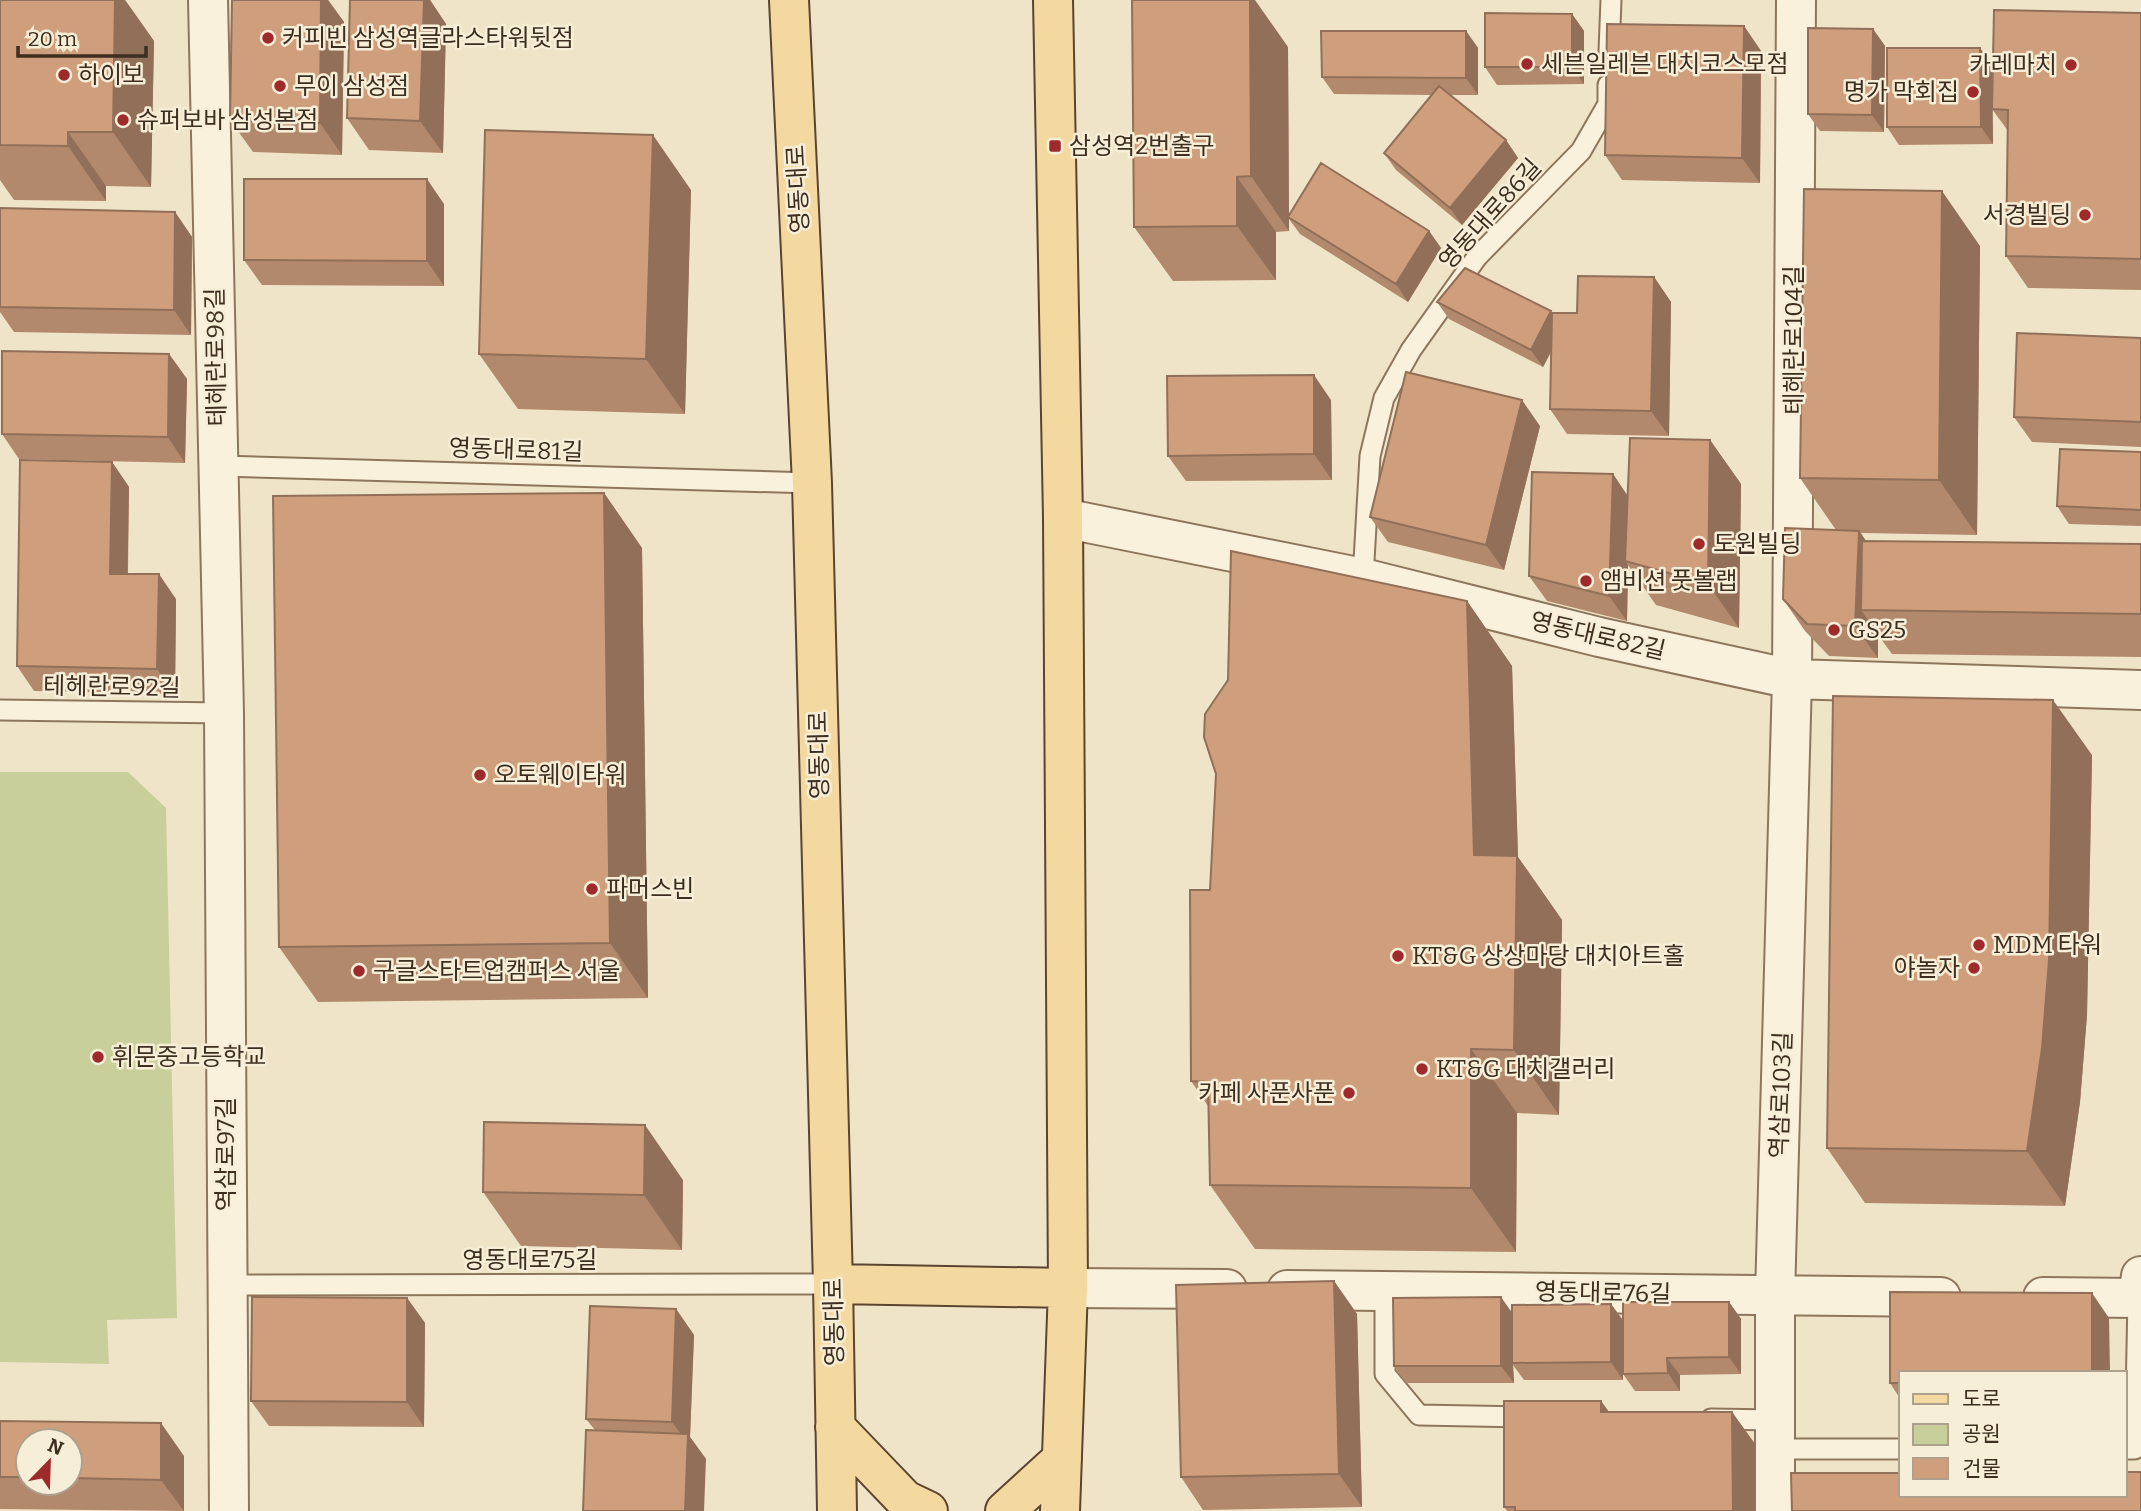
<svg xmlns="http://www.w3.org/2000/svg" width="2141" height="1511" font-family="Bitter,'Noto Sans KR',serif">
<rect width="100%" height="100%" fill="#f0e4c8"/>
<path fill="#c9cf9b" d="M0 772H128L166 808 177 1318 107 1320 109 1364 0 1362Z"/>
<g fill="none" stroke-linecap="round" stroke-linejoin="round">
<g stroke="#8d765c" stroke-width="23">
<path id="lane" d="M1609 51 1611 0
M219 466 812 483
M1363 578 1370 456 1384 398 1411 350 1477 257 1581 151 1608 104V85
M0 710 224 713
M227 1285 833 1284
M1385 1291V1374L1419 1415 1530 1417
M1711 1419 1777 1420
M1776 1449H1901
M2125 1449H2135L2138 1298"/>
</g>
<g stroke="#8d765c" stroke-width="42">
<path id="street" d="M208 0 224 713 229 1511
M1063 518 1363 578 1599 637 1792 679 2141 690
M1068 1288 1227 1289
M1287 1290 1941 1297
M2043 1297 2138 1298 2141 1276
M1775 1511V1296L1792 679 1796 0"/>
</g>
<g stroke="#5b4430" stroke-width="42">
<path id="primary" d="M789 0 812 483 833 1284 837 1511
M1053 0 1063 518 1068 1288 1060 1511
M833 1284 1068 1288
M835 1427 905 1500 928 1511
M1005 1511 1062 1459"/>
</g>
<use href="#lane" stroke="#faf1dc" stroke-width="19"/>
<use href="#street" stroke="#faf1dc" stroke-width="38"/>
<use href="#primary" stroke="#f3d9a0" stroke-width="38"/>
</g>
<path fill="#b2896c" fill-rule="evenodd" d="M0 0H125L154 41 151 187 106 186V201L14 200 0 180Z
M232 0H328L344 22 342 155 253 152 230 120Z
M350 0H430L446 24 443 153 369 150 347 118Z
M2141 13V290L2028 288 2006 256 2008 131 1992 109Z
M1572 14 1584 31V84L1497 85 1485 67Z
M1744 26 1761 51 1760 183 1622 180 1605 155Z
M1873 29 1885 46 1884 132 1820 131 1808 114Z
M1466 31 1478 48V95H1450L1506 140 1518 158 1462 225 1396 170 1384 153 1432 95 1334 94 1322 77Z
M1288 47 1289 214 1429 231 1441 248 1408 302 1300 234 1289 219V231L1276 232V280L1173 281 1134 227Z
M1980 48 1992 66 1993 144 1899 145 1887 127Z
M691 190 685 414 518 409 479 354Z
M444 204V286L262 285 244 260Z
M0 208 175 212 192 237 191 335 14 332 0 312Z
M1980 246 1977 535 1861 533 1866 541 2141 544V657L1892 654 1878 635V658L1829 656 1805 631 1783 599 1836 530 1800 478Z
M1654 277 1671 302 1669 436 1567 434 1550 409 1551 352 1543 367 1449 319 1437 302 1553 313H1577Z
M2141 338V447L2032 442 2014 417Z
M169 354 187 379 185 463 19 459 2 434Z
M1331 400 1332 480 1186 481 1168 456Z
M1540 426 1504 570 1388 542 1370 517Z
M1710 440 1741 484 1739 628 1656 605 1628 565 1627 621 1547 601 1529 576 1613 474 1628 496Z
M2141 452V526L2069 524 2057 506Z
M112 462 129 487 128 574 176 599 175 694 34 691 17 666Z
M604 493 642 548 648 998 318 1002 279 947Z
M1467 601 1512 666 1518 857 1562 920 1559 1115 1517 1113 1516 1252 1255 1249 1210 1185 1208 1106 1191 1081 1210 890Z
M2092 755 2087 1015 2080 1102 2065 1206 1865 1203 1827 1148Z
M683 1180 682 1250 521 1246 483 1192Z
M1334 1281 1357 1314 1362 1507 1203 1510 1181 1477Z
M407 1298 425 1323 424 1427 269 1426 251 1401Z
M1729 1302 1741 1319V1374L1680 1375V1391H1635L1623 1374V1380H1524L1513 1365 1514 1383H1406L1394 1366 1512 1312 1611 1304 1623 1320Z
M676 1309 694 1335 690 1437 706 1459 595 1430 586 1419Z
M1890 1383H1901V1400Z
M1601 1401 1609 1412H1732L1755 1444V1511H1507L1504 1507Z
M0 1421 184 1456V1511L0 1509ZM28 1441H70V1483H28Z"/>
<path fill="#916f58" d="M115 0H125L154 41 151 187 113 132Z
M321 0H328L344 22 342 155 320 123Z
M424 0H430L446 24 443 153 420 121Z
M1250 0H1255L1288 47 1289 231 1251 176Z
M1572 14 1584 31V84L1572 67Z
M1744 26 1761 51 1760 183 1742 158Z
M1873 29 1885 46 1884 132 1872 115Z
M1466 31 1478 48V95L1466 78Z
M1980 48 1992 66 1993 144 1981 127Z
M68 132 106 186V201L68 146Z
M653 135 691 190 685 414 646 359Z
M1506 140 1518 158 1462 225 1450 208Z
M1237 177 1276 232V280L1237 226Z
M427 179 444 204V286L427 261Z
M1942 191 1980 246 1977 535 1939 480Z
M175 212 192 237 191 335 174 310Z
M1429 231 1441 248 1408 302 1396 284Z
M1654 277 1671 302 1669 436 1651 411Z
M1551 311 1563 328 1543 367 1531 350Z
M169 354 187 379 185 463 168 437Z
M1314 375 1331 400 1332 480 1314 454Z
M1522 400 1540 426 1504 570 1486 545Z
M1710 440 1741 484 1739 628 1708 584Z
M112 462 129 487 127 599 110 574Z
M1613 474 1630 500 1625 561 1628 565 1627 621 1609 596Z
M604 493 642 548 648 998 610 943Z
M1859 531 1881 563 1861 610 1878 635V658L1855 626Z
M159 574 176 599 175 694 157 669Z
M1467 601 1512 666 1518 857 1562 920 1559 1115 1514 1050 1474 855Z
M2053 700 2092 755 2087 1015 2080 1102 2065 1206 2027 1151Z
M1471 1049 1517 1113 1516 1252 1471 1188Z
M645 1125 683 1180 682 1250 644 1195Z
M1334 1281 1357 1314 1362 1507 1339 1474Z
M2092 1293 2109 1318 2110 1373H2092Z
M1501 1297 1513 1314 1512 1363 1513 1365 1514 1383 1501 1366Z
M407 1298 425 1323 424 1427 407 1402Z
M1729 1302 1741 1319V1374L1729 1357Z
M1611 1304 1623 1321V1380L1611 1362Z
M676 1309 694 1335 690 1437 706 1459 704 1511H685L688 1444 672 1422Z
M1667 1358 1680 1375V1391L1668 1373Z
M1601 1401 1624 1433 1601 1412Z
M1732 1412 1755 1444V1511H1733Z
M161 1423 184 1456V1511L161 1480Z"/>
<path fill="#cf9f7d" stroke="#916f58" stroke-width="2" d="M0 0H115L113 132H68V146L0 145Z
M232 0H321L320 123 230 120Z
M350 0H424L420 121 347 118Z
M1132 0H1250L1251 176 1237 177V226L1134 227Z
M1994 10 2141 13V259L2006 256 2008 110 1992 109Z
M1485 13 1572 14V67H1485Z
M1607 24 1744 26 1742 158 1605 155Z
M1808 28 1873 29 1872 115 1808 114Z
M1321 31H1466V78L1322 77Z
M1887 48H1980L1981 127H1887Z
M1439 86 1506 140 1450 208 1384 153Z
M485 130 653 135 646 359 479 354Z
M1321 163 1429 231 1396 284 1288 217Z
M244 179H427V261L244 260Z
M1804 189 1942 191 1939 480 1800 478Z
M0 208 175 212 174 310 0 307Z
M1465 268 1551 311 1531 350 1437 302Z
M1578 276 1654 277 1651 411 1550 409 1552 313H1577Z
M2017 333 2141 338V422L2014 417Z
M2 351 169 354 168 437 2 434Z
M1406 372 1522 400 1486 545 1370 517Z
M1314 375V454L1168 456 1167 376Z
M1630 438 1710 440 1708 584 1625 561Z
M2060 449 2141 452V510L2057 506Z
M20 460 112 462 110 574H159L157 669 17 666Z
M1532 472 1613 474 1609 596 1529 576Z
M604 493 610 943 279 947 273 496Z
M1785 528 1859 531 1855 626 1807 624 1783 599Z
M1862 541 2141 544V614L1861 610Z
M1231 551 1467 601 1474 855 1517 856 1514 1050 1471 1049V1188L1210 1185 1208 1082 1191 1081 1190 890H1210L1216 774 1204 737 1205 714 1228 680Z
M1833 696 2053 700 2049 960 2042 1048 2027 1151 1827 1148Z
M484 1122 645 1125 644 1195 483 1192Z
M1334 1281 1339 1474 1181 1477 1176 1285Z
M1890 1292 2092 1293V1373H1901V1383H1890Z
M252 1297 407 1298V1402L251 1401Z
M1501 1297V1366H1394L1393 1298Z
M1623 1302H1729V1357L1667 1358 1668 1373 1623 1374Z
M1611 1304V1362L1512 1363V1305Z
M590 1306 676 1309 672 1422 586 1419Z
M1504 1401H1601V1412H1732L1733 1511H1515V1507H1504Z
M0 1421 161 1423V1480L70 1478V1441H28V1477H0Z
M586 1430 688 1434 685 1511H583Z
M2125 1472H2141V1511H1792L1791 1473H1901V1495H2125Z"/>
<g fill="#9e2a2b" stroke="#f7eed8" stroke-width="2.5">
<circle cx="268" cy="38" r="7"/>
<circle cx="1527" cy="64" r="7"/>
<circle cx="2071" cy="65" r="7"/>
<circle cx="64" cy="75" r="7"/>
<circle cx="280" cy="86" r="7"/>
<circle cx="1973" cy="92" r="7"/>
<circle cx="123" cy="120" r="7"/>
<rect x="1048" y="139" width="14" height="14" rx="3.5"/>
<circle cx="2085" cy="215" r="7"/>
<circle cx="1699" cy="544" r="7"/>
<circle cx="1586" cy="581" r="7"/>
<circle cx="1834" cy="630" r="7"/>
<circle cx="480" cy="775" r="7"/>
<circle cx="592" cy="889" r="7"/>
<circle cx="1979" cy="945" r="7"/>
<circle cx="1398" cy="956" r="7"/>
<circle cx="1974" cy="968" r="7"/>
<circle cx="359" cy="971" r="7"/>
<circle cx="98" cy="1057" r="7"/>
<circle cx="1422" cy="1069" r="7"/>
<circle cx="1349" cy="1093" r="7"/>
</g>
<g text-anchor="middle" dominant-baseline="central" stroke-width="5" stroke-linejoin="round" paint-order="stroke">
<g font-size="24" fill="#3d2e20" stroke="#f7eed8" text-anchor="start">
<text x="282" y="38">커피빈 삼성역글라스타워뒷점</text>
<text x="1541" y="64">세븐일레븐 대치코스모점</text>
<text x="2057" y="65" text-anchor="end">카레마치</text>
<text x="78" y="75">하이보</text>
<text x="294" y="86">무이 삼성점</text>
<text x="1959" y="92" text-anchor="end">명가 막회집</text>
<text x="137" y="120">슈퍼보바 삼성본점</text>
<text x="1069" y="146">삼성역2번출구</text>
<text x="2071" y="215" text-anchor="end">서경빌딩</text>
<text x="1713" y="544">도원빌딩</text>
<text x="1600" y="581">앰비션 풋볼랩</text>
<text x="1848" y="630">GS25</text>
<text x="494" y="775">오토웨이타워</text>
<text x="606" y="889">파머스빈</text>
<text x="1993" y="945">MDM 타워</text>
<text x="1412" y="956">KT&amp;G 상상마당 대치아트홀</text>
<text x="1960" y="968" text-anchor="end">야놀자</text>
<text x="373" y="971">구글스타트업캠퍼스 서울</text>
<text x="112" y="1057">휘문중고등학교</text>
<text x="1436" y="1069">KT&amp;G 대치갤러리</text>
<text x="1335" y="1093" text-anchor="end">카페 사푼사푼</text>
</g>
<g font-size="24" fill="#3d2e20" stroke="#f7eed8">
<text transform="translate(798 189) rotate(-93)">영동대로</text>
<text transform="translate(1490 214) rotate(-48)">영동대로86길</text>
<text transform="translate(1794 340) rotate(-90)">테헤란로104길</text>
<text transform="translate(216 357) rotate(-91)">테헤란로98길</text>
<text transform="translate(516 450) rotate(2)">영동대로81길</text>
<text transform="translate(1598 636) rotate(13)">영동대로82길</text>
<text transform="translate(112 687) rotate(1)">테헤란로92길</text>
<text transform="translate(819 755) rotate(-91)">영동대로</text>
<text transform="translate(1781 1095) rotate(-88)">역삼로103길</text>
<text transform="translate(226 1154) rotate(-90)">역삼로97길</text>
<text x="530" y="1260">영동대로75길</text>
<text transform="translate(1603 1293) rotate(1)">영동대로76길</text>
<text transform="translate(834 1322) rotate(-91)">영동대로</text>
</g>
</g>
<rect x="1899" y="1371" width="228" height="126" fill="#f7eed8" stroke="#ada18e" stroke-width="2"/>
<rect x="1913" y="1394" width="35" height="10" fill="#f3d9a0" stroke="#ada18e" stroke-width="2"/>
<text x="1962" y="1406" font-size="21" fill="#3d2e20">도로</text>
<rect x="1913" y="1424" width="35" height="21" fill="#c9cf9b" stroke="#ada18e" stroke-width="2"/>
<text x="1962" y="1441" font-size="21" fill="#3d2e20">공원</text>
<rect x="1913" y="1458" width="35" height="21" fill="#cf9f7d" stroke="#ada18e" stroke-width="2"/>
<text x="1962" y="1476" font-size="21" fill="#3d2e20">건물</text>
<g transform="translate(49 1462) rotate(23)"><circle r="33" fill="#f7eed8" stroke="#ada18e" stroke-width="2"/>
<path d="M0-5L12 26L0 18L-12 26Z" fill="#9e2a2b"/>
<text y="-10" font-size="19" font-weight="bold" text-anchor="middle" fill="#3d2e20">N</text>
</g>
<path d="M18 46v10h128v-10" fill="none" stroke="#3d2e20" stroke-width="3.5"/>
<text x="28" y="46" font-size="21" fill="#3d2e20" stroke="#f7eed8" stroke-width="5" paint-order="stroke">20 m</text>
</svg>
